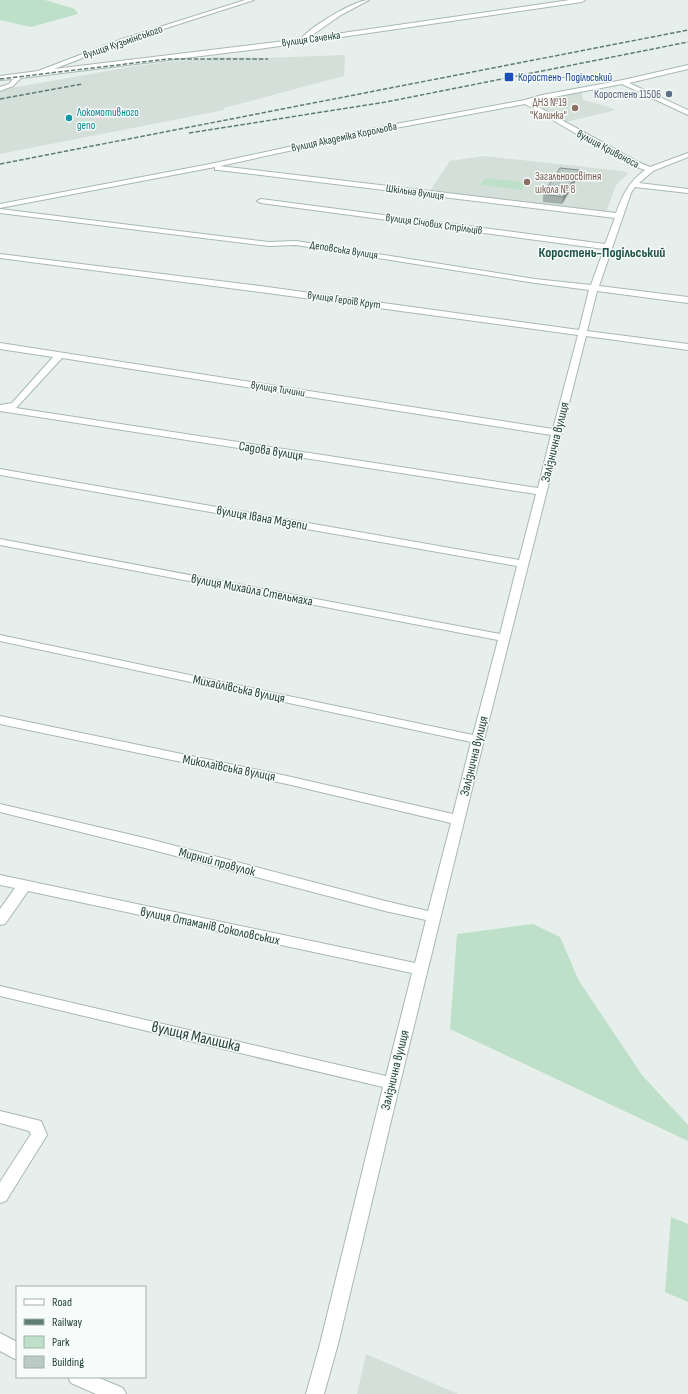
<svg xmlns="http://www.w3.org/2000/svg" width="688" height="1394" font-family="'Sofia Sans Condensed',sans-serif">
<rect width="100%" height="100%" fill="#e6efeb"/>
<path fill="#d4dfda" d="M345 55 344 76 224 108V110L0 154V90L136 66 175 61 211 59 212 57 263 58Z
M582 92 583 100 606 106 616 110 566 122 535 106 538 100Z
M484 156 622 171 629 173 616 185 606 213 429 192 450 161Z
M366 1354 458 1394H357Z"/>
<path fill="#bfe0c8" d="M0 0H45L75 9 78 14 31 27 0 20Z
M485 178 526 182 522 190 480 185Z
M533 924 560 937 579 981 642 1075 688 1125V1141L450 1029 457 934Z
M671 1217 688 1224V1302L665 1292Z"/>
<g fill="none" stroke-linecap="round" stroke-linejoin="round">
<g stroke="#a8b8b2" stroke-width="2">
<path id="minor" d="M245 0H254L126 41 54 69 301 39C310 27 354 0 369 0L341 15 308 38 570 0H585L582 2 259 49 21 78 13 86 0 91V87L9 84 13 79 0 80V76L38 71 122 39Z
M688 65V69L629 83 688 110V115L622 84 543 99 531 103 636 161 650 167 688 153V157L653 171 639 183 688 189V193L635 187 631 193 599 286 688 297V303L597 291 587 331 688 344V350L586 336 484 740 400 1083 338 1344 324 1394H306L320 1344 383 1087 0 996V986L386 1076 412 973 28 891 5 924 0 925V909L15 888 0 885V875L415 963 426 920 385 911 149 849 0 812V804L149 839 385 901 428 911 451 823 287 784 0 724V716L287 776 453 814 471 742 0 641V635L473 735 498 640 0 545V539L500 634 517 566 0 475V469L519 560 536 494 0 411V405L12 403 53 357 0 349V343L553 429 578 335 260 292 0 258V254L260 286 579 330 589 290 535 283 296 245 269 246 0 213V209L269 242 296 241 535 279 591 285 604 249 261 203 257 201 261 199 605 244 615 218 218 170H215V167L0 208V204L210 164 385 126 525 100 542 95 623 80ZM525 104 630 165 645 170C629 182 623 194 616 213L220 166 385 130ZM62 358 551 435 538 488 16 408Z
M0 1111 41 1121 47 1135 6 1201 0 1203V1182L31 1134 29 1131 0 1123Z
M0 1333 17 1342V1360L0 1351Z
M68 1377H97L123 1388 126 1394H96L71 1383Z"/>
</g>
<use href="#minor" fill="#fff" fill-rule="evenodd"/>
<path stroke="#5f7d75" stroke-width="1.5" stroke-dasharray="4.5 2" stroke-linecap="butt" d="M0 79 168 59H268
M0 99 82 84
M189 133 386 102 688 42
M0 164 688 30"/>
</g>
<path fill="#a1aea9" d="M579 170 578 177 562 204 543 202V194Z"/>
<path fill="#838d89" d="M579 170 578 177 562 204 563 197Z"/>
<path fill="#bbcac4" stroke="#838d89" d="M560 168 579 170 563 197 543 194Z"/>
<rect fill="#1a4fb4" stroke="#f7fbf9" stroke-width="1.5" x="504" y="72" width="10" height="10" rx="2"/>
<circle fill="#5c6f8a" stroke="#f7fbf9" stroke-width="1.5" cx="669" cy="94" r="4"/>
<g fill="#8d6e63" stroke="#f7fbf9" stroke-width="1.5">
<circle cx="575" cy="108" r="4"/>
<circle cx="527" cy="182" r="4"/>
</g>
<circle fill="#0f9aa8" stroke="#f7fbf9" stroke-width="1.5" cx="69" cy="118" r="4"/>
<g text-anchor="middle" dominant-baseline="central" stroke-width="3" stroke-linejoin="round" paint-order="stroke">
<g font-size="11" fill="#24423a" stroke="#f7fbf9">
<text transform="translate(311 39) rotate(-8)">вулиця Саченка</text>
<text transform="translate(123 42) rotate(-19)">вулиця Кузьмінського</text>
<text transform="translate(344 137) rotate(-12)">вулиця Академіка Корольова</text>
<text transform="translate(608 149) rotate(28)">вулиця Кривоноса</text>
<text transform="translate(415 192) rotate(8)">Шкільна вулиця</text>
<text transform="translate(434 224) rotate(8)">вулиця Січових Стрільців</text>
<text transform="translate(344 250) rotate(9)">Деповська вулиця</text>
<text transform="translate(344 300) rotate(8)">вулиця Героїв Крут</text>
<text transform="translate(278 389) rotate(9)">вулиця Тичини</text>
</g>
<g font-size="11" fill="#164399" stroke="#f7fbf9" text-anchor="start">
<text x="518" y="77">Коростень-Подільський</text>
</g>
<g font-size="11" fill="#4e5e75" stroke="#f7fbf9" text-anchor="end">
<text x="661" y="94">Коростень 11506</text>
</g>
<g font-size="11" fill="#785e54" stroke="#f7fbf9" text-anchor="end">
<text x="567" y="102">ДНЗ №19<tspan x="567" dy="13">"Калинка"</tspan></text>
<text x="535" y="176" text-anchor="start">Загальноосвітня<tspan x="535" dy="13">школа № 8</tspan></text>
</g>
<g font-size="11" fill="#0d838f" stroke="#f7fbf9" text-anchor="start">
<text x="77" y="112">Локомотивного<tspan x="77" dy="13">депо</tspan></text>
</g>
<g font-size="13" fill="#24423a" stroke="#f7fbf9">
<text transform="translate(555 442) rotate(-76)">Залізнична вулиця</text>
<text transform="translate(271 451) rotate(9)">Садова вулиця</text>
<text transform="translate(262 518) rotate(10)">вулиця Івана Мазепи</text>
<text transform="translate(252 590) rotate(11)">вулиця Михайла Стельмаха</text>
<text transform="translate(239 689) rotate(12)">Михайлівська вулиця</text>
<text transform="translate(474 756) rotate(-76)">Залізнична вулиця</text>
<text transform="translate(229 768) rotate(11)">Миколаївська вулиця</text>
<text transform="translate(217 862) rotate(15)">Мирний провулок</text>
<text transform="translate(210 926) rotate(12)">вулиця Отаманів Соколовських</text>
<text transform="translate(395 1070) rotate(-76)">Залізнична вулиця</text>
</g>
<g font-size="14" font-weight="bold" fill="#1f5548" stroke="#f7fbf9">
<text x="602" y="252">Коростень-Подільський</text>
</g>
<g font-size="16" fill="#24423a" stroke="#f7fbf9">
<text transform="translate(196 1037) rotate(13)">вулиця Малишка</text>
</g>
</g>
<rect x="16" y="1286" width="130" height="92" fill="#f7fbf9" stroke="#a3b1ad"/>
<rect x="24" y="1299" width="20" height="6" fill="#ffffff" stroke="#a3b1ad"/>
<text x="52" y="1306" font-size="12" fill="#24423a">Road</text>
<rect x="24" y="1319" width="20" height="6" fill="#5f7d75" stroke="#a3b1ad"/>
<text x="52" y="1326" font-size="12" fill="#24423a">Railway</text>
<rect x="24" y="1336" width="20" height="12" fill="#bfe0c8" stroke="#a3b1ad"/>
<text x="52" y="1346" font-size="12" fill="#24423a">Park</text>
<rect x="24" y="1356" width="20" height="12" fill="#bbcac4" stroke="#a3b1ad"/>
<text x="52" y="1366" font-size="12" fill="#24423a">Building</text>
</svg>
